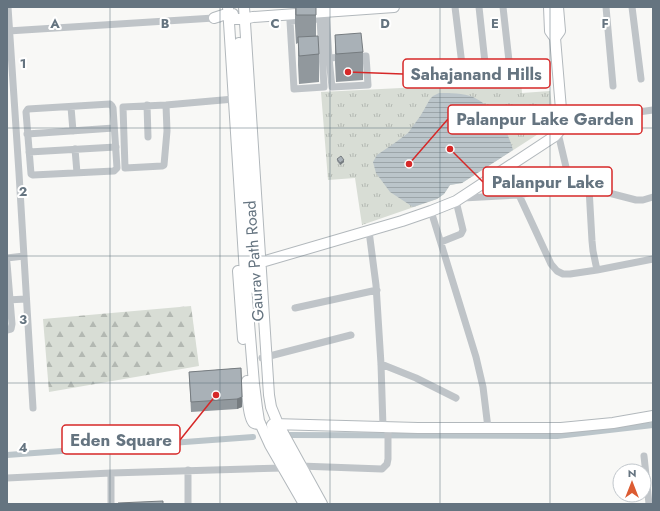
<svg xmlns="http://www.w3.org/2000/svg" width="660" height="511" font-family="Jost,sans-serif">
<defs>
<pattern id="grass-tufts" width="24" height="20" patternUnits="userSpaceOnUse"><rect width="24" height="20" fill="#d8ddd5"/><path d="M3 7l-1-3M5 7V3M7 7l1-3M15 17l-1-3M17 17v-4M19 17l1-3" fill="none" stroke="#b3b8b2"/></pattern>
<pattern id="forest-firs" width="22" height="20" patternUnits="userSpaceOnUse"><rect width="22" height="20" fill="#d8ddd5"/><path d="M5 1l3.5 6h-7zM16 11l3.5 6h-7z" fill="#b3b8b2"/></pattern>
<pattern id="water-rules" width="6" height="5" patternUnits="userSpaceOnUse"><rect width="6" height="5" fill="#bbc5ca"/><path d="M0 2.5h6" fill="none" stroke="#9ca5a9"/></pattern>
</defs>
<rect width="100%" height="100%" fill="#f8f8f6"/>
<path fill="url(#grass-tufts)" d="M521 79 522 93 550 91C551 102 555 116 549 127L462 183 450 185 444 194 437 199 362 225 355 178 328 180 321 92 481 84Z"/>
<path fill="url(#forest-firs)" d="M191 306 199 366 49 392 43 319Z"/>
<path fill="url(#water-rules)" d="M439 93C449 93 464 93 473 97 494 107 507 128 513 150L462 183 450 185 444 194 437 199 413 207 390 192 376 173 373 162 377 155 396 142 408 133 421 115 430 99 433 96Z"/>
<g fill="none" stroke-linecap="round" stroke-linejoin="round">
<path stroke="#bbc5ca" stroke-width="6" d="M288 435 557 436 653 425
M7 455 253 437"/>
<g stroke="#b2b8bc" stroke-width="12">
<path id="secondary" d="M228 7 245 274 254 384 257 408 259 421 270 445 304 504
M244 7 269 395 271 407 278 424 322 504
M214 18 223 15 233 14
M229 19H244L253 17 394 7
M555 38 560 31 558 7
M239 43 256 290
M255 264 402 221 431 211 456 201 555 136 561 129 562 121 555 38 550 31 549 7
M238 271 243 339
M247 381C247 389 248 420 254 423 256 424 258 424 260 423
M273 424 418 428H561L613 423 653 416
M272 425C282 453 299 478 314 504"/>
</g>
<path stroke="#bfc4c8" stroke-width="7" d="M8 7 19 173 33 408
M455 7 463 73
M479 7 486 72
M503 7 510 70
M606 7 613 86
M632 7 641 79
M319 12 320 19 324 87 294 89 290 21 320 19
M326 12 329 58 343 57
M8 31 214 18 219 19
M329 58 332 87 368 85 366 56 353 57
M110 104 112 106 113 108 117 168 114 171 33 175 31 174 26 112 28 109Z
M147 105 148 137
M166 105 167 131 164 165 162 166 125 168 123 107 166 105 234 99
M71 107 73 131
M561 129 589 121 609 116 653 110
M558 133 570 184
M27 134 114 128
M75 149 77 173
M29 152 116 147
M589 188 592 241 593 251 597 270
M519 195 551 264 557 271 563 274H570L597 270 653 259
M463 198 519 195 557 186 570 184 578 185 636 200H643L653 197
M431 211 476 357 483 387 488 428
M369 231 376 285 381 364 383 427
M441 242 461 234 463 230 456 201
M7 258 24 256
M7 263 12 324 11 329 7 330
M7 300 26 299
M295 308 377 290
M262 358 351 335
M381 364 416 378 456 398
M644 456 649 504
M300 466 382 469 387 464 388 459V427
M188 470V504
M111 473V504
M7 478 111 473 283 468"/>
<use href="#secondary" stroke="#fff" stroke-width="10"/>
</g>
<path fill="#91989d" d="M295 7H316V36L319 54V82L299 84 298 65V43L296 44 295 26Z
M335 35 363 52V80L336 82 335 63Z
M337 159 344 162 340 165 337 161Z
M241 368 242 407 237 409 191 412 189 372Z"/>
<path fill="#767c80" d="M344 160V162L340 165V163Z
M242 397V407L237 409V399Z"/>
<path fill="#a9b1b7" stroke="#767c80" d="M296 7H316V15H296Z
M361 33 363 52 336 54 335 35Z
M318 36 319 54 299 56 298 37Z
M341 156 344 160 340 163 337 159Z
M241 368 242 397 237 399 191 402 189 372Z
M163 501V504H118V503Z"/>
<path fill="none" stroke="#657480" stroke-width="1" stroke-opacity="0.55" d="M110 7V504M220 7V504M330 7V504M440 7V504M550 7V504M7 128H653M7 256H653M7 383H653"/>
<g text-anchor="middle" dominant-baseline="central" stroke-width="4" stroke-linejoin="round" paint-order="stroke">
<g font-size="16" fill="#657480" stroke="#fff">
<text transform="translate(254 261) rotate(-94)">Gaurav Path Road</text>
</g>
</g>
<g font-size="13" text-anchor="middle" font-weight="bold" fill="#657480" stroke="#fff" stroke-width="4" stroke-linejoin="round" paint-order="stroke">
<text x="55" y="28">A</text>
<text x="165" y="28">B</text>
<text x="275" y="28">C</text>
<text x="385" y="28">D</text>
<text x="495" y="28">E</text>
<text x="605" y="28">F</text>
<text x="23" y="68">1</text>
<text x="23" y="196">2</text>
<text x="23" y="324">3</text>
<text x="23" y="452">4</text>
</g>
<path fill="none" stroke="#d62828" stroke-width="1.5" d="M348 72L403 74M409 164L448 119M450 149L483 182M216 395L180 440"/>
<g fill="#d62828" stroke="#fff" stroke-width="1.5">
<circle cx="348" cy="72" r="4"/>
<circle cx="409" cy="164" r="4"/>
<circle cx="450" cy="149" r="4"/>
<circle cx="216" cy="395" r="4"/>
</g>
<g fill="#fff" stroke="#d62828" stroke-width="1.5">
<rect x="403" y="59" width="147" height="29" rx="4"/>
<rect x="448" y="105" width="194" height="29" rx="4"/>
<rect x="483" y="167" width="129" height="29" rx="4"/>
<rect x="62" y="425" width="118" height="29" rx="4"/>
</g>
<g font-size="17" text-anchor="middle" font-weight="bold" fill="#657480">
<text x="476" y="80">Sahajanand Hills</text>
<text x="545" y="125">Palanpur Lake Garden</text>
<text x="548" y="188">Palanpur Lake</text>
<text x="121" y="446">Eden Square</text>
</g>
<rect width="660" height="511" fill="none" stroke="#657480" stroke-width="16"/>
<g transform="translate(632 483)"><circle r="19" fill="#ffffff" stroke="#c1c7cc"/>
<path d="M0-3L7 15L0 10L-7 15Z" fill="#dc5b32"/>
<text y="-6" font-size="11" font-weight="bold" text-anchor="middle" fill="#657480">N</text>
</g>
</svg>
